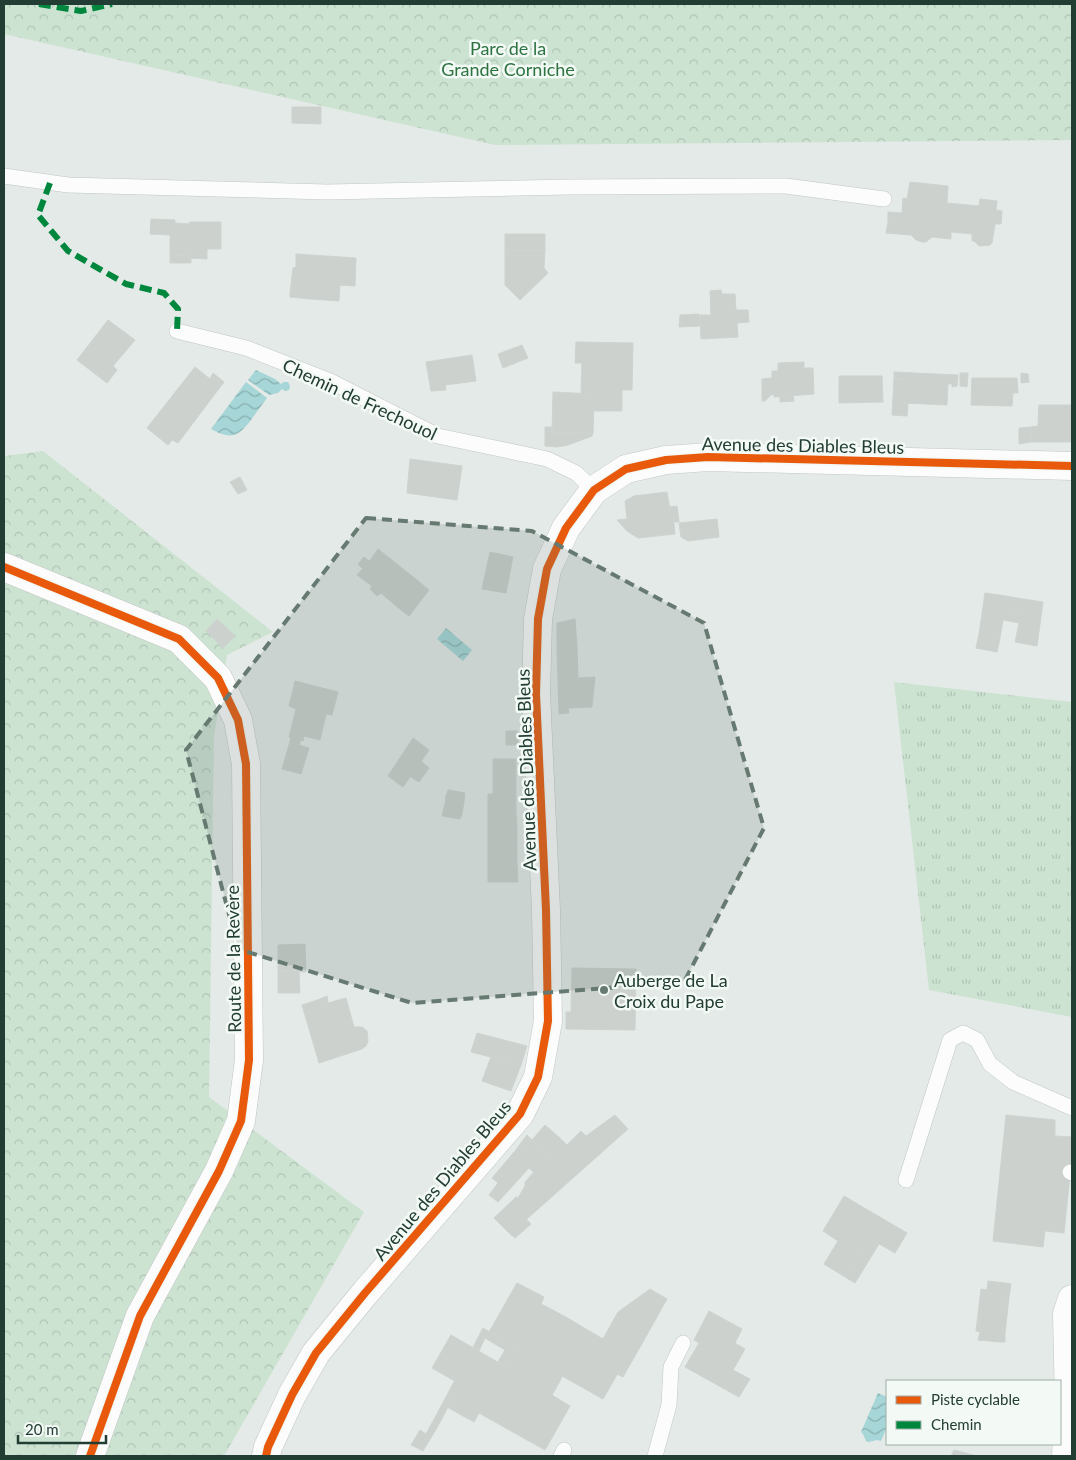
<svg xmlns="http://www.w3.org/2000/svg" width="1076" height="1460" font-family="Lato,sans-serif">
<defs>
<pattern id="grass-tufts" width="24" height="20" patternUnits="userSpaceOnUse" patternTransform="scale(1.25)"><rect width="24" height="20" fill="#cde3d2"/><path d="M3 7l-1-3M5 7V3M7 7l1-3M15 17l-1-3M17 17v-4M19 17l1-3" fill="none" stroke="#b0c4b5"/></pattern>
<pattern id="forest-crowns" width="20" height="18" patternUnits="userSpaceOnUse" patternTransform="scale(1.25)"><rect width="20" height="18" fill="#cde3d2"/><path d="M2 6a3 3 0 1 1 6 0M12 15a3 3 0 1 1 6 0" fill="none" stroke="#b0c4b5"/></pattern>
<pattern id="water-waves" width="16" height="10" patternUnits="userSpaceOnUse" patternTransform="scale(1.25)"><rect width="16" height="10" fill="#a6d6d7"/><path d="M0 5q4-4 8 0t8 0" fill="none" stroke="#87afaf"/></pattern>
</defs>
<rect width="100%" height="100%" fill="#e4eae7"/>
<path fill="url(#grass-tufts)" d="M894 682 1072 702V1017L929 990Z"/>
<path fill="url(#forest-crowns)" d="M4 4H1072V140L495 145 4 34Z
M43 451 273 632 227 655 214 736 209 1097 364 1212 224 1456H4V456Z"/>
<path fill="url(#water-waves)" d="M256 370 275 379 281 384 284 382H288L290 386 289 390 285 391 282 389 278 393 269 395 248 380Z
M246 382 267 398C262 405 256 413 251 420 238 437 231 440 211 429Z
M446 628 472 650 463 661 437 639Z
M878 1393 887 1397V1427L881 1441 877 1440 869 1442 866 1441 863 1434 861 1432Z"/>
<path fill="#ccd1ce" stroke="#cdd3d0" d="M292 107H321V124L292 123Z
M910 182 948 186 947 203 979 206 980 199 997 201 996 210 1002 211 1001 224H995L994 231 888 222V212L902 213 903 198 907 199Z
M151 219 175 220V223L190 224 189 222H221V249H207V259L188 258 189 255H170V235L150 234Z
M888 222 994 231 992 243 990 245 979 246 974 241H972V234L951 232V239L932 237 926 242H922L916 240 911 235 886 233Z
M505 234H545V250H505Z
M505 250H545L544 268 548 273 520 300 505 285Z
M296 254 356 258 355 286 340 285 339 301 310 299 311 294 290 293 293 268 296 267Z
M170 255H189L188 258H191V263H170Z
M721 290 722 294H735L736 310H748L749 322 737 323 738 337 701 339 700 315H711L710 291Z
M290 293 311 294 310 299 290 297Z
M699 314 700 326 679 327 680 315Z
M108 320 135 340 113 366 117 370 107 383 77 360Z
M576 342 633 343 632 390H622V411H593L594 394H581L582 363H575Z
M522 345 528 358 503 368 498 354Z
M472 355 476 381 445 385 446 390 431 391 426 362Z
M804 362V368H813L814 394 774 397V394L771 395 765 401H762V379L772 378V371H778V363Z
M195 367 210 379 213 373 224 382 178 443 172 440 168 445 147 428Z
M894 372 958 375 957 386 952 387V384H948L947 405 904 403 905 379H894Z
M960 373H968L967 387 960 386Z
M1021 373 1028 374 1029 382 1021 383Z
M839 376H882L883 402 839 403Z
M972 378H1017L1018 393H1013L1012 406 971 405Z
M894 379H905L904 403H908L907 416 892 415Z
M553 392 594 394 593 433H552Z
M793 395 794 401 780 402V396Z
M1039 405H1072V442H1031V427L1038 426Z
M545 427H552V433H593L592 436 568 445 557 447 545 446Z
M1031 427V442L1019 444V428Z
M410 459 462 466 457 500 407 493Z
M240 477 247 490 238 494 230 482Z
M667 492 671 515H673L675 534 638 538 627 531 617 520 627 519 625 501 634 496Z
M677 506 679 522H674L673 515H671L670 507Z
M717 519 719 537 688 541 681 537 679 523Z
M378 549 388 557 380 567 371 559Z
M490 552 513 557 506 593 482 589Z
M364 557 369 561 363 569 358 564Z
M388 557 417 580 409 590 414 594 401 610 381 593 377 596 370 589 372 586 357 575 371 559 380 567Z
M417 580 429 590 409 616 401 610 414 594 409 590Z
M985 593 1006 596 1004 611 1021 614 1023 599 1043 602 1037 646 1015 642 1019 623 1003 620 1000 638 979 634Z
M1006 596 1023 599 1021 614 1004 611Z
M217 619 235 636 223 648 206 631Z
M575 619 577 647 557 648V623Z
M979 634 1000 638 997 652 976 648Z
M577 647 578 678 595 677 592 707 568 708 569 713 559 714 557 648Z
M295 681 338 692 332 715 326 714 320 740 304 736 303 741 301 740 299 745 309 748 301 774 282 769 291 738 289 737 298 701 291 698Z
M291 698 298 701 296 709 289 706Z
M506 731H518V745H506Z
M413 738 429 750 403 787 388 776Z
M493 759H516V774L493 775Z
M421 761 429 768 419 782 411 777Z
M516 774V794H493V775Z
M448 790 465 793 464 801 445 799Z
M488 794H516V813H488Z
M446 799 464 801 462 814 460 819 442 816Z
M488 813H516L517 826 488 827Z
M517 826V848H488V827Z
M488 848H517V864H488Z
M488 864H517L518 882H488Z
M305 944 306 972 278 971V945Z
M572 968 636 969 635 1030 566 1029V1012H571Z
M278 971H299L300 993H278Z
M327 996 328 1003 321 1005 320 999Z
M346 998 354 1027H362L367 1031 368 1041 366 1046 362 1049 319 1063 302 1005 320 999 321 1005Z
M477 1033 527 1046 521 1065 471 1052Z
M491 1057 521 1065 511 1091 482 1081Z
M615 1115 628 1129 510 1234 494 1218 516 1197 518 1198 525 1186V1182L534 1172 538 1176 553 1160 546 1154 561 1139 567 1145 581 1131 586 1136Z
M1006 1115 1055 1120V1136L1072 1137V1156L1064 1233 1045 1231 1043 1247 993 1241Z
M545 1125 561 1139 546 1154 532 1140Z
M527 1135 532 1140 519 1153 515 1151Z
M532 1140 553 1160 538 1176 529 1168 498 1202 489 1195 498 1183 492 1178 515 1151 519 1153Z
M844 1196 907 1233 895 1253 869 1238 845 1277 824 1264 838 1241 823 1231Z
M526 1219 531 1224 515 1238 510 1234Z
M869 1238 879 1244 855 1283 845 1277Z
M988 1281 1005 1283 1003 1297H1009L1005 1334 999 1333V1342L978 1340 980 1332 976 1331 981 1289 987 1290Z
M517 1283 544 1297 541 1304 547 1307 543 1313 561 1322 564 1316 603 1339 618 1312 650 1289 667 1299 644 1340 633 1334 623 1351 629 1354 603 1399 562 1376 560 1381 554 1378 549 1387 555 1390 552 1395 570 1406 545 1450 479 1413 474 1422 447 1407 460 1384 432 1368 451 1335 506 1367 516 1347 489 1332Z
M1005 1283 1011 1284 1009 1297H1003Z
M547 1307 564 1316 561 1322 543 1313Z
M709 1311 742 1329 735 1343 745 1349 733 1370 750 1379 739 1397 685 1367 699 1343 694 1340Z
M483 1328 516 1347 506 1367 498 1362 505 1350 485 1338 479 1351 473 1347Z
M999 1333 1005 1334V1342H999Z
M633 1334 644 1340 623 1377 617 1374 629 1354 623 1351Z
M554 1378 560 1381 555 1390 549 1387Z
M455 1380 460 1384 438 1426 432 1423Z
M432 1423 438 1426 423 1451 411 1445 420 1430 426 1434Z
M954 1450 977 1456H951Z"/>
<g fill="none" stroke-linecap="round" stroke-linejoin="round">
<g stroke="#c1c7c4" stroke-width="16">
<path id="lane" d="M4 176 68 185 327 192 570 187 786 186 884 199
M177 331 246 348 330 381 438 436 547 459 576 473 594 490
M1070 1172 1072 1173
M906 1180 950 1040 963 1033 977 1040 990 1064 1013 1082 1072 1108
M561 1456 564 1450
M655 1456 669 1405 671 1367 683 1343"/>
</g>
<g stroke="#c1c7c4" stroke-width="29">
<path id="street" d="M4 567 179 639 218 678 238 720 246 764 249 1060 241 1121 219 1171 140 1316 90 1456"/>
</g>
<g stroke="#c0c8c4" stroke-width="29">
<path id="secondary" d="M266 1456 268 1447 292 1395 316 1353 365 1293 520 1114 538 1077 548 1021 546 910 536 694 538 619 547 569 566 528 594 490 626 469 666 460 708 457 1072 466
M1066 1456 1069 1403 1067 1314 1072 1299"/>
</g>
<use href="#lane" stroke="#fbfcfb" stroke-width="15"/>
<use href="#street" stroke="#fbfcfb" stroke-width="28"/>
<use href="#secondary" stroke="#fbfcfb" stroke-width="28"/>
<path stroke="#00873e" stroke-width="6" stroke-dasharray="12 6" stroke-linecap="butt" d="M39 4 81 11 112 4
M50 183 38 215 68 251 126 284 164 293 178 309 177 331"/>
<g stroke="#f3f9f5" stroke-width="11">
<path id="cycleway" d="M4 567 179 639 218 678 238 720 246 764 249 1060 241 1121 219 1171 140 1316 90 1456
M266 1456 268 1447 292 1395 316 1353 365 1293 520 1114 538 1077 548 1021 546 910 536 694 538 619 547 569 566 528 594 490 626 469 666 460 708 457 1072 466"/>
</g>
<use href="#cycleway" stroke="#e8590c" stroke-width="8"/>
</g>
<path fill="#667a72" fill-opacity="0.2" stroke="#667a72" stroke-width="4" stroke-dasharray="10 6" stroke-linejoin="round" d="M366 518 532 531 704 623 764 828 684 982 412 1003 238 949 186 750Z"/>
<circle fill="#667a72" stroke="#f3f9f5" stroke-width="2" cx="604" cy="990" r="5"/>
<g text-anchor="middle" dominant-baseline="central" stroke-width="5" stroke-linejoin="round" paint-order="stroke">
<g font-size="18" fill="#2d7341" stroke="#f3f9f5">
<text x="508" y="48">Parc de la<tspan x="508" dy="21">Grande Corniche</tspan></text>
</g>
<g font-size="18" fill="#223d33" stroke="#f3f9f5">
<text transform="translate(360 399) rotate(25)">Chemin de Frechouol</text>
<text transform="translate(803 445) rotate(1)">Avenue des Diables Bleus</text>
<text transform="translate(526 770) rotate(-92)">Avenue des Diables Bleus</text>
<text transform="translate(233 959) rotate(-91)">Route de la Revère</text>
<text transform="translate(442 1180) rotate(-50)">Avenue des Diables Bleus</text>
</g>
<g font-size="18" fill="#223d33" stroke="#f3f9f5" text-anchor="start">
<text x="614" y="980">Auberge de La<tspan x="614" dy="21">Croix du Pape</tspan></text>
</g>
</g>
<rect width="1076" height="1460" fill="none" stroke="#223d33" stroke-width="10"/>
<rect x="886" y="1380" width="175" height="65" fill="#f3f9f5" stroke="#9faea7"/>
<rect x="896" y="1396" width="25" height="8" fill="#e8590c" stroke="#9faea7"/>
<text x="931" y="1405" font-size="15" fill="#223d33">Piste cyclable</text>
<rect x="896" y="1421" width="25" height="8" fill="#00873e" stroke="#9faea7"/>
<text x="931" y="1430" font-size="15" fill="#223d33">Chemin</text>
<path d="M18 1435v8h88v-8" fill="none" stroke="#223d33" stroke-width="2.5"/>
<text x="25" y="1435" font-size="15" fill="#223d33" stroke="#f3f9f5" stroke-width="4" paint-order="stroke">20 m</text>
</svg>
